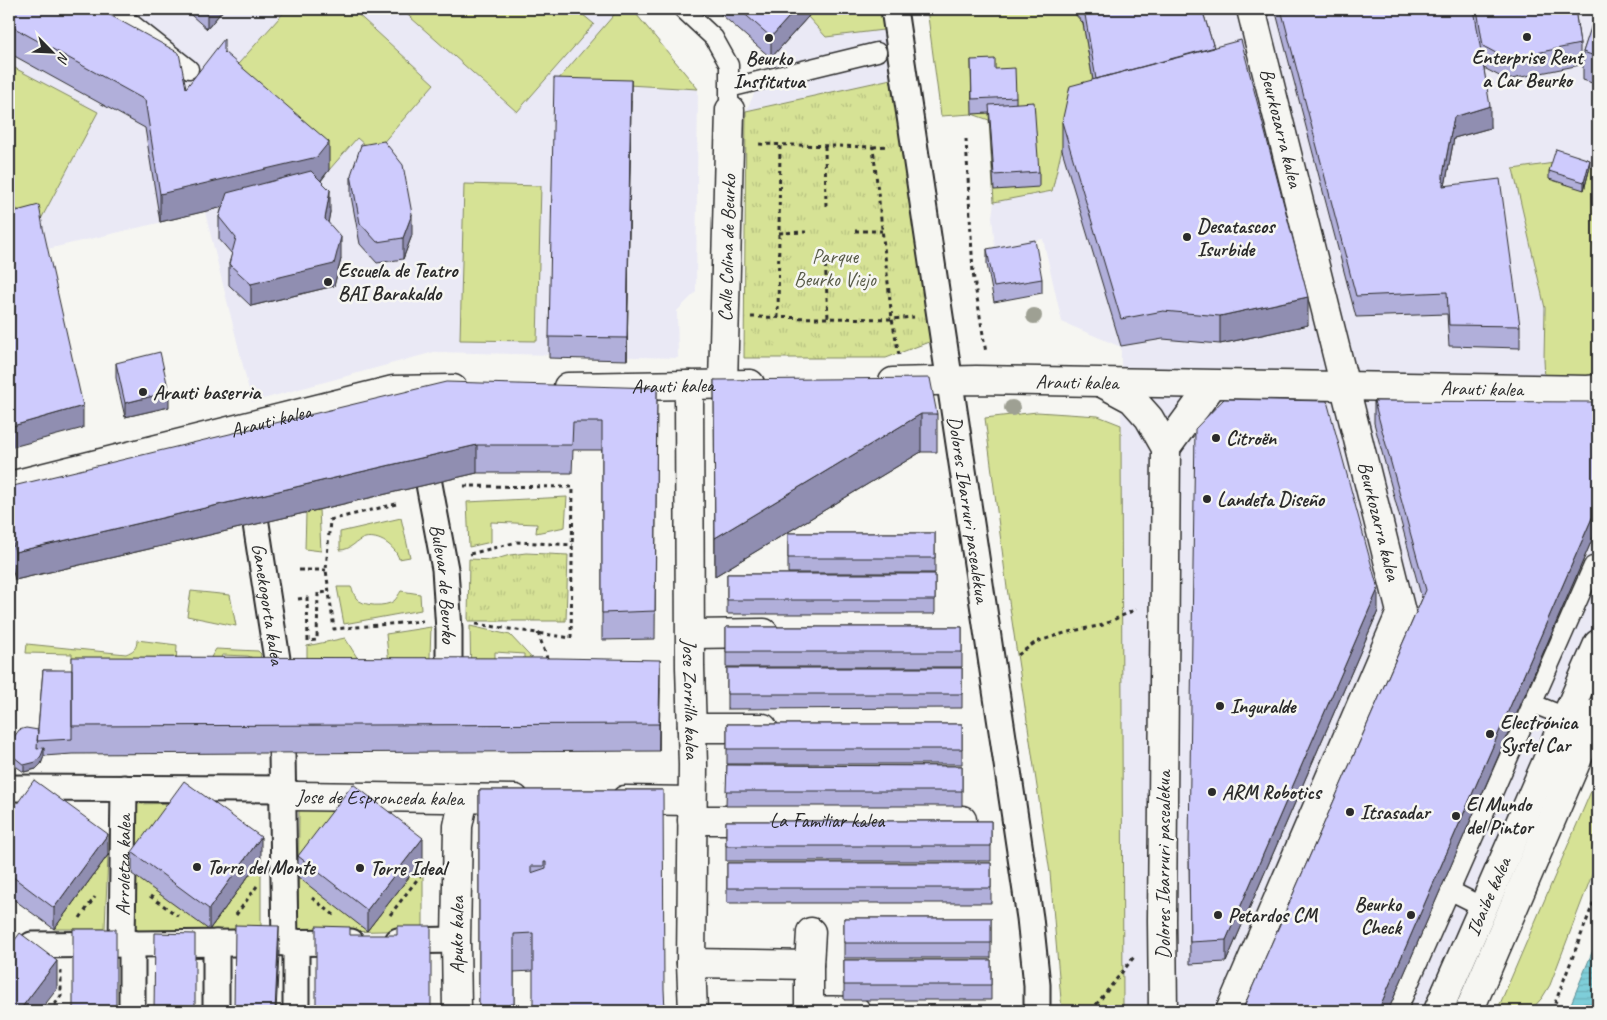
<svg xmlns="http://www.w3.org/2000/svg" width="1607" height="1020" font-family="Caveat,sans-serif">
<defs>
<pattern id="park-tufts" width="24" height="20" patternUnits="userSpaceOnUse" patternTransform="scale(1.25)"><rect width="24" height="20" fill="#d6e295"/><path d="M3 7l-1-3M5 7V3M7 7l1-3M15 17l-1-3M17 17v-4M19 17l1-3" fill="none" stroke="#b8c281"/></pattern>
<pattern id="water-rules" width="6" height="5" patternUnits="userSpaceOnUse" patternTransform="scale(1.25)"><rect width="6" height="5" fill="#7eced9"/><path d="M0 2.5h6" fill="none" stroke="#6db1ba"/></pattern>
</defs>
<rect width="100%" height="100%" fill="#f6f6f2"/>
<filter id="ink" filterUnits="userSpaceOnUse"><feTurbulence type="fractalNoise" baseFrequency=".02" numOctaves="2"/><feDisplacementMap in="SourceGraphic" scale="10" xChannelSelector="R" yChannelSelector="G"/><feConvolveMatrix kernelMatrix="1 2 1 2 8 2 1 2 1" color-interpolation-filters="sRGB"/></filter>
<g filter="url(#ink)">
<path fill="#eae9f5" d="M9 9H632L698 89 696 292 677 311 678 358 434 352 252 402 205 212 43 250 83 428 9 448Z
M715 9H888L900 77 746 111 771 58Z
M1073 9H1598V658L1428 1011H1123L1121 347 1062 322 1043 239 995 247 992 217 994 202 1052 191 1070 114 1074 13Z"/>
<path fill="#d6e295" stroke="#808660" d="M287 9H352L434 84 374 153 357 138 329 170 224 80Z
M401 9H514L518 12 521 9H576L594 24 517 112Z
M619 9H632L698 89 557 81Z
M815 9H888L891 29 826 37 808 17Z
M927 9H1073L1074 13 1083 23 1097 106 1070 114 1052 191 994 202 989 120 972 114 941 116Z
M9 65 98 112 40 221 9 205Z
M1554 163 1584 189 1590 167 1598 170V374L1545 381 1544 359 1545 308 1513 169Z
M464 184 541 186 537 341 460 340Z
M1037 412 1098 416 1121 425 1123 1011H1062L1050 873 1007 588 985 418Z
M567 497 565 527 536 533 537 524 491 522V542L469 547 467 502Z
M319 509 321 551 305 549 306 513Z
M401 518 410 557 399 559C395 546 379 535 365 538 355 541 351 550 340 550V532Z
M337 587H351C353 590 354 595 356 598 363 607 386 607 394 601 397 598 399 594 401 591L420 594 421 610 344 624Z
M191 591 230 595 236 626 187 616Z
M470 626 510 635 540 667 524 686V654L495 652V686H471Z
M431 627 429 686H391L386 634Z
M345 638 374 685H307V646Z
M137 640 177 645 175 685H72V654L26 653 27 644 126 654C133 651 137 649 137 640Z
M216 649 258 651 261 654 257 675 253 658 248 656 222 655 220 667 194 685Z
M1598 775V859L1550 985 1542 998 1530 1011H1497Z
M184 803 209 930 261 859V930L132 931 133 804Z
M353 805 366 931 423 859V930L298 933 299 806Z
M108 855 105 929H54Z"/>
<path fill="url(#park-tufts)" stroke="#808660" d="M900 77 937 339 886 358H744L746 111Z
M526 553 568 555 566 621H468L469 559 493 560 510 555Z"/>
<path fill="url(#water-rules)" stroke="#5d8d93" d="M1598 938V1011H1568Z"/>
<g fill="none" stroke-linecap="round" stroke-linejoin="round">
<g stroke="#2b2b2b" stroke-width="21">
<path id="service" d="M113 9 189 69
M683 9 714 38 729 65V99
M729 88 877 52
M1531 703 1566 717
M1449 890 1483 907
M1397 1011 1593 566 1598 569"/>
</g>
<g stroke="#2b2b2b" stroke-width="29">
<g id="pedestrian">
<path id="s1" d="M894 9 1030 918 1037 985V1011"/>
<path id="s2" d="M429 484 445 569 449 630V686"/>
<path id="s3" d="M256 524 281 685"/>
<path d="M282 753 285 943"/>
<path d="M9 788 283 789 296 796"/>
<path d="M398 941 456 940"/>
<path d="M296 942V1011"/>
<path id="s4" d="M122 943 124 788"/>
<path d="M132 943V1011"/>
<path d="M32 945 351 942"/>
<path d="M216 1011V943"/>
</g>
</g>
<g stroke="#2b2b2b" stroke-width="31">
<g id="minor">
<path id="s5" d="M893 382 976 380 1588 390 1598 389"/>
<path id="s6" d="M723 384 730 110"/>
<path d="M1104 384 1132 399 1149 418 1166 448 1162 921 1163 1011"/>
<path id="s7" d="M689 385 690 667 693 765 691 963 693 1011"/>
<path id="s8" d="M568 387 750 384"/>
<path d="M1166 448 1212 385"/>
<path id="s9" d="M9 486 393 390 453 389"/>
<path d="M691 634 764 633"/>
<path d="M692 728H763"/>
<path id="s10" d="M296 796 515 799"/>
<path d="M625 800 692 801"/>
<path id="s11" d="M692 820H962"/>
<path d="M691 963 809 965V1010L856 1011"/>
<path d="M809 965 811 932"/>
<path id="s12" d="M457 1011 456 940 458 826 464 798"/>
<path d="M1230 1011 1401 612 1251 9"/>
</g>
</g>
<g stroke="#2b2b2b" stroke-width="31">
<g id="secondary">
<path id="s13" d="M1438 1011 1598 644"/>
<path d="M1469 1011 1598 711"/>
</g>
</g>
<path stroke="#2b2b2b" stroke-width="3" stroke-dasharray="4 4" stroke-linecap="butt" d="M966 139 973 273 986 353
M825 146 826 208
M873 147 887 146
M855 231H882
M779 233 806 232
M825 257 828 318
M751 317 892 319 873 147 757 144
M778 318 780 145
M899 355 892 319 914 317
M464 486 573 487 571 638 476 624
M396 504 330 520 326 570 334 629 423 621
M470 554 517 542 573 545
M299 570H326
M298 599 307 598 308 641 317 640 318 593 329 592
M538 633 548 661
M1018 655 1036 642 1068 632 1103 625 1136 609
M150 896 178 916
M312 898 334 915
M236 915 257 886
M390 915 429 864
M80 918 95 897
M50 1011 61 996V971
M1091 1011 1134 957
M1552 1011 1598 891"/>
<use href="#service" stroke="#f6f6f2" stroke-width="18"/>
<use href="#pedestrian" stroke="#f6f6f2" stroke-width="25"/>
<use href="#minor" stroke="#f6f6f2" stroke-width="28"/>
<use href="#secondary" stroke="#f6f6f2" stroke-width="28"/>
</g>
<g fill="#9ea093">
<circle cx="1034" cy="316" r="8"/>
<circle cx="1012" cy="408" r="8"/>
</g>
<path fill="#b1afda" stroke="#2b2b2b" d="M9 9 186 88 224 52 329 170 321 181 330 212 328 222 341 259 334 286 251 306 229 285V264L232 254 219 239V217L222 207 160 222 145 128 9 53Z
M184 9H224L207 29Z
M715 9H815L771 58Z
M1073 9H1202L1214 48 1308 325 1220 344 1163 339 1121 346 1062 150V122L1093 80 1083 23 1074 13Z
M1275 9H1575L1580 44V65L1507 80 1484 68 1490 128 1454 138 1445 186 1520 326V348L1449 346 1447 314 1356 317Z
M1598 9V85L1583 80V52Z
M971 60 995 69 1016 97V104L1039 172V187L994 190 989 113 972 114Z
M631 101 627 360 549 358V337Z
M1590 167 1584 190 1549 179V171Z
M351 175 412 235 403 259 377 263 360 244 351 196Z
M987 249 1042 279V293L994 302 987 264Z
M116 363 169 407 125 417 116 378Z
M714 380 937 414V452H921L715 576Z
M657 388 655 639 602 640V450H573L572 473H477L15 580 9 556V487Z
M1374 401 1598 405V526L1388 1011H1242L1422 599 1374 423Z
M788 533H935V573H788Z
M727 574H935V614H727Z
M1378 611 1226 962 1190 964 1189 843Z
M726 627H962V667H726Z
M727 668H962V708L727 709Z
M43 670 660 688 659 751 72 754 44 756 41 764 36 769 24 772 14 765 12 758V750L38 730Z
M727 724H962V764H727Z
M727 765 962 766V806H726Z
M479 790H663L533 971 514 972V1011H479Z
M9 815 108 855 54 929 9 896Z
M726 821H991V861H726Z
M132 852 261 859 209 930 132 874Z
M298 856 423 859 367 931 298 877Z
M727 863H991V903H727Z
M844 918H991V958H844Z
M844 960H991V1000H844Z"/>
<path fill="#908eb1" stroke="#2b2b2b" d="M207 9H224L207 29Z
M796 9H815L771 58V37Z
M631 80V101L627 360V338Z
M1490 106V128L1454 138 1443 197V175L1454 117Z
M329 142V170L317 185 160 222V194Z
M1590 160V167L1584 190V182Z
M330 190V212L325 241V219Z
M412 214V235L403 259V238Z
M341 237V259L334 286 251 306V284Z
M1308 297V325L1220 344V316Z
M169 392V407L125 417V403Z
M83 406V428L9 448V427Z
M921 414V452L715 576V538Z
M477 445V473L15 580V552Z
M1598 504V526L1388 1011H1378Z
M1378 589V611L1226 962V940Z
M660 660V688L659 751V724Z
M44 748V756L41 764 36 769 24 772V765Z
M108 834V855L54 929V908Z
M261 837V859L209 930V909Z
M423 838V859L367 931V910Z
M279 926V954L276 1011H275Z
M57 961V989L40 1011H19Z"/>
<path fill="#cecbfd" stroke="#2b2b2b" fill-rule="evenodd" d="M9 9H99L179 53 186 88 224 39V52L329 142 317 157 160 194 145 100 9 25Z
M739 9H796L771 37Z
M1084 9H1202L1214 48 1096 79Z
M1281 9H1474L1490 106 1454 117 1443 175V186L1500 179 1520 326 1449 325 1447 292 1356 296Z
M1477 9H1575L1580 44 1507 59 1483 46Z
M1597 9H1598V57L1583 52Z
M1241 40 1308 297 1220 316 1163 311 1121 319 1062 122 1070 86Z
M995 59V69L1015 68 1016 97 972 99 971 60Z
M554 78 631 80 627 338 549 337Z
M1034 102 1039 172 994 175 989 105Z
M384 141 403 165 412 214 403 238 377 242 360 223 351 175 361 145Z
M1556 149 1590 160 1584 182 1549 171Z
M311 171 330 190 325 219 341 237 334 264 251 284 229 264 236 238 219 217 227 193Z
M39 205 43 228 83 406 9 427V213Z
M1035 240 1042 279 994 287 987 249Z
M160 352 169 392 125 403 116 363Z
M930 378 937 414H921L715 538 714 380Z
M446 382 657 388 655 611 602 613V422H573L572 445H477L15 552 9 528V487Z
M1224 399 1327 401 1378 589 1226 940 1190 942 1189 843 1195 429Z
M1374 401 1596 402 1598 405V504L1378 1011H1242L1426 590Z
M788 533H935V558H788Z
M727 574H935V600H727Z
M726 627H962V652H726Z
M72 657 557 658 660 660 659 724 72 726Z
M727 668H962V694H727Z
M43 670H72V739L37 741Z
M727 724H962V749H727Z
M26 728 38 730 37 749 44 748 41 756 36 762 24 765 14 757 12 750 14 737 19 730Z
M727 765 962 766V791H726Z
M34 780 108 834 54 908 9 874V815Z
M184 781 261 837 209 909 132 852Z
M353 784 423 838 367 910 298 856Z
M479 790H663L664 989 665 1011H533V933L514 934V1004H510V1011H479ZM544 862H546V868L531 873V866H544Z
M726 821H991V846H726Z
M727 863H991V888H727Z
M844 918H991V943H844Z
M235 925 279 926 275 1011H234Z
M316 926 350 927V935H397V926H431V1011H316Z
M73 929H116V1011H73Z
M20 933 57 961 19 1011H9V948Z
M155 933 195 934V1011H154Z
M844 960H991V985H844Z"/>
</g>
<g fill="#2b2b2b" stroke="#f6f6f2" stroke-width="2">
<circle cx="1527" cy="37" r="5"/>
<circle cx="769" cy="38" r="5"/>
<circle cx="1187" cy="237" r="5"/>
<circle cx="328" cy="282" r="5"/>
<circle cx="143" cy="392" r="5"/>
<circle cx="1216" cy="438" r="5"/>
<circle cx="1207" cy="499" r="5"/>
<circle cx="1220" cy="706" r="5"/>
<circle cx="1490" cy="734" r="5"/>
<circle cx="1212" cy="792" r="5"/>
<circle cx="1350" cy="812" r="5"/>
<circle cx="1456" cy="816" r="5"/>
<circle cx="197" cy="867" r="5"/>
<circle cx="360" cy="868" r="5"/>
<circle cx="1218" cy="915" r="5"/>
<circle cx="1411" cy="915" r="5"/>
</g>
<g text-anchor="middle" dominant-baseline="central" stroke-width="5" stroke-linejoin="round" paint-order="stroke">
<g font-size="20" font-weight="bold" fill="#2b2b2b" stroke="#f6f6f2" text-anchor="start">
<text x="1527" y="57" text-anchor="middle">Enterprise Rent<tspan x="1527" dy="23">a Car Beurko</tspan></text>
<text x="769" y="58" text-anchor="middle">Beurko<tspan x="769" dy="23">Institutua</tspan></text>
<text x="1197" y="226">Desatascos<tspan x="1197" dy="23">Isurbide</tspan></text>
<text x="338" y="270">Escuela de Teatro<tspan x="338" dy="23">BAI Barakaldo</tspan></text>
<text x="153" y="392">Arauti baserria</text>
<text x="1226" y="438">Citroën</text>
<text x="1217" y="499">Landeta Diseño</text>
<text x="1230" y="706">Inguralde</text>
<text x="1500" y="722">Electrónica<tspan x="1500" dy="23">Systel Car</tspan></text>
<text x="1222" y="792">ARM Robotics</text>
<text x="1466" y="804">El Mundo<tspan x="1466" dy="23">del Pintor</tspan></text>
<text x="1360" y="812">Itsasadar</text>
<text x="207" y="867">Torre del Monte</text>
<text x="370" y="868">Torre Ideal</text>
<text x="1401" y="904" text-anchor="end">Beurko<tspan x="1401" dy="23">Check</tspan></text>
<text x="1228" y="915">Petardos CM</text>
</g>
<g font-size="20" fill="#2b2b2b" stroke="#f6f6f2">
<text transform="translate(1281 128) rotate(76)">Beurkozarra kalea</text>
<text stroke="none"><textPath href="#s6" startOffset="136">Calle Colina de Beurko</textPath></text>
<text stroke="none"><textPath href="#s5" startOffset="184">Arauti kalea</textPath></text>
<text stroke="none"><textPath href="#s8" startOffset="105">Arauti kalea</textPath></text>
<text stroke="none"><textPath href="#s5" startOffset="589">Arauti kalea</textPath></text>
<text stroke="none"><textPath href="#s9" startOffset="270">Arauti kalea</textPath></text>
<text stroke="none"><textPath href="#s1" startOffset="506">Dolores Ibarruri pasealekua</textPath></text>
<text transform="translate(1379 521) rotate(76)">Beurkozarra kalea</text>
<text stroke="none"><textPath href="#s2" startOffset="101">Bulevar de Beurko</textPath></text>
<text stroke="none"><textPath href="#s3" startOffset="81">Ganekogorta kalea</textPath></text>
<text stroke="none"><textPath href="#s7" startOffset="314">Jose Zorrilla kalea</textPath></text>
<text stroke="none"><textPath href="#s10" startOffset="84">Jose de Espronceda kalea</textPath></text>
<text stroke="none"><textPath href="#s11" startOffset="135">La Familiar kalea</textPath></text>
<text stroke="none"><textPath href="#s4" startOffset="78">Arroletza kalea</textPath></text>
<text transform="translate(1163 865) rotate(-90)">Dolores Ibarruri pasealekua</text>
<text stroke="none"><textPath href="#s13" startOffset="125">Ibaibe kalea</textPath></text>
<text stroke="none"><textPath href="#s12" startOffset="76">Apuko kalea</textPath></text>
</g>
<g font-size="20" fill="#565946" stroke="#f6f6f2">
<text x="835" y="256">Parque<tspan x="835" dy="23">Beurko Viejo</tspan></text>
</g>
</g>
<rect width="1607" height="1020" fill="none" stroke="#f6f6f2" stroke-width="30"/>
<rect x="15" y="15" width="1577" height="990" fill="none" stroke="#2b2b2b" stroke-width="2" filter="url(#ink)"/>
<g transform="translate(52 52) rotate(114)" stroke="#f6f6f2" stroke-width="4" paint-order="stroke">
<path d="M0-4L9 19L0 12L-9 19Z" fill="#2b2b2b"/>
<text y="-8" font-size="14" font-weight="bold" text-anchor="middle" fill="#2b2b2b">N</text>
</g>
</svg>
